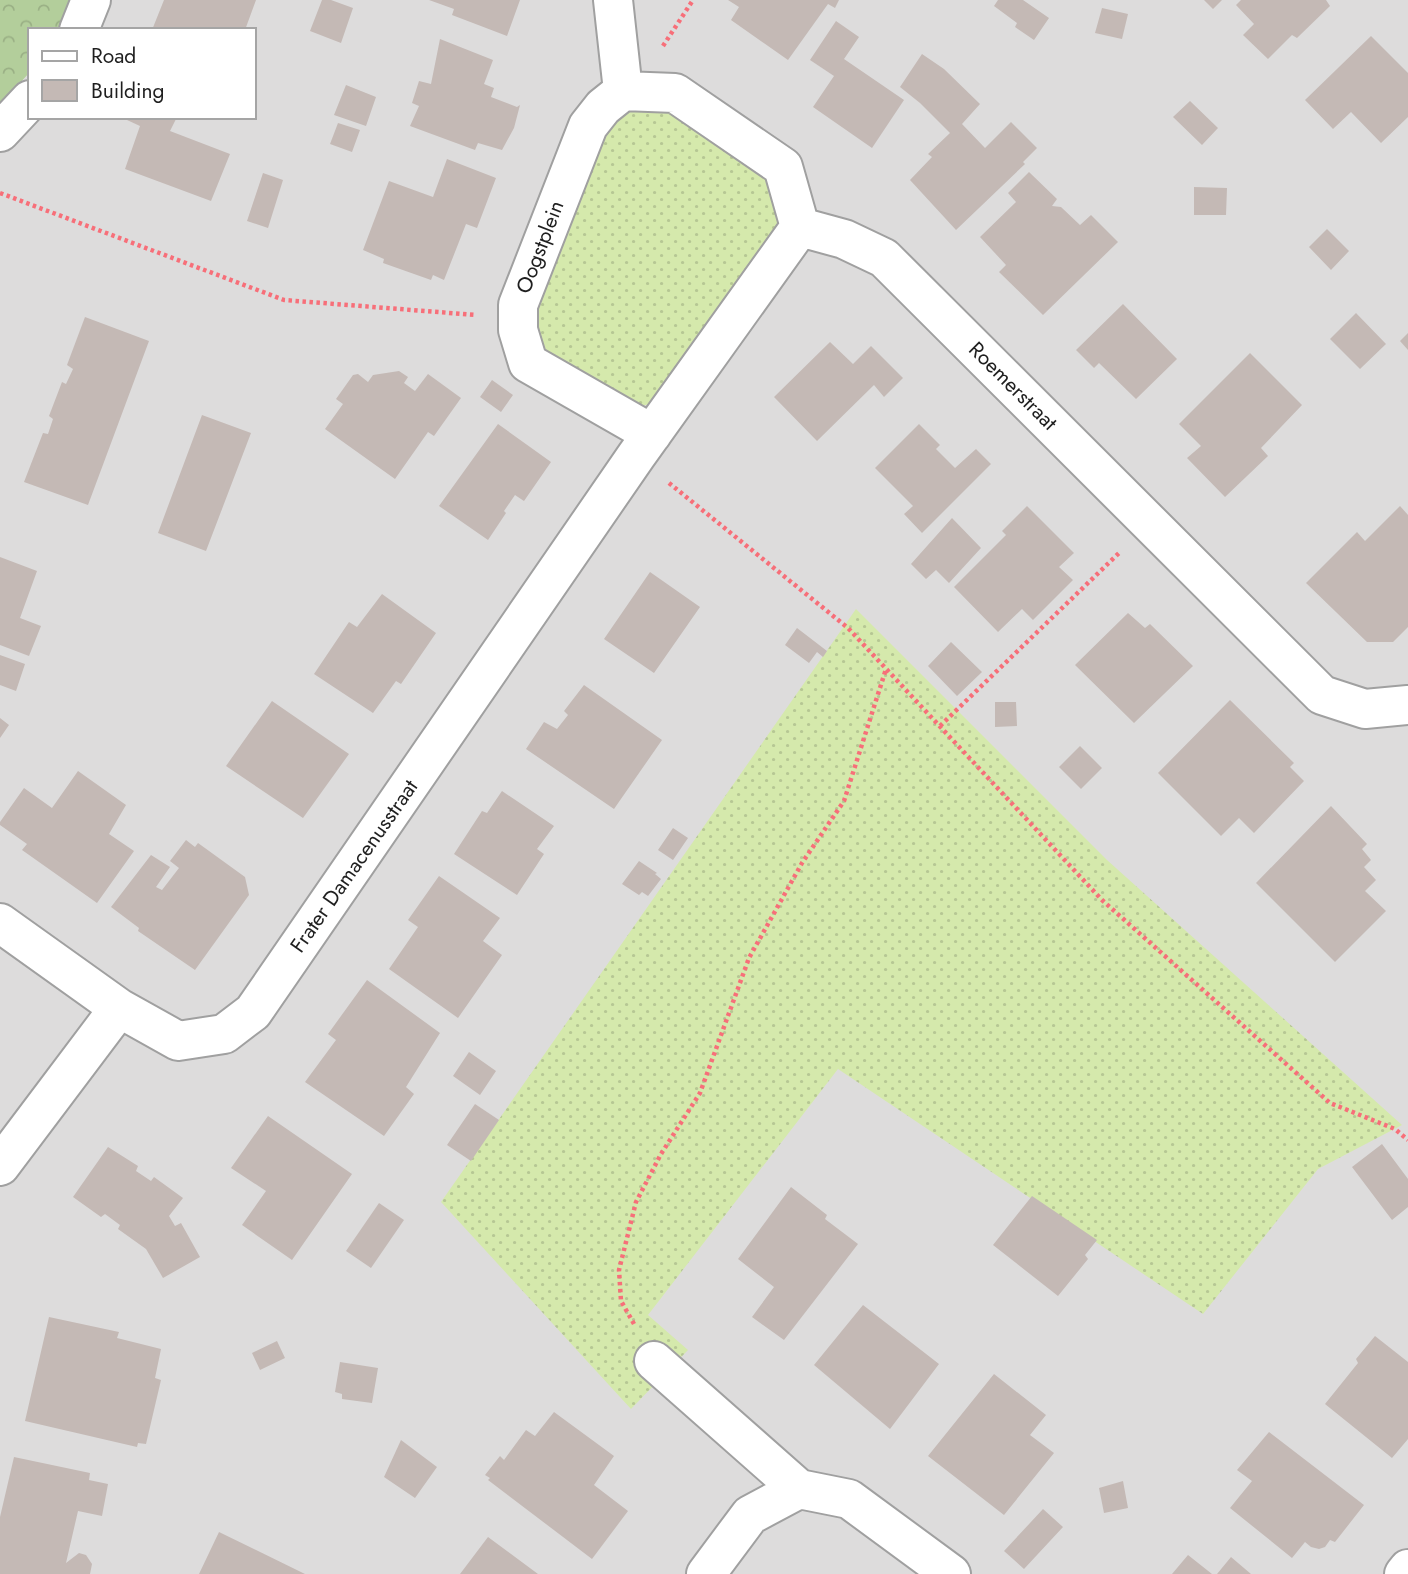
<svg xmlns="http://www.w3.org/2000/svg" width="1408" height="1574" font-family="Jost,sans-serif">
<defs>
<pattern id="grass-dots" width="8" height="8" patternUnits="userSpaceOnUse" patternTransform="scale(1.75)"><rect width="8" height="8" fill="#d5e9ac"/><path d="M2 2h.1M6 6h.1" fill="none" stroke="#b6c794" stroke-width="1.8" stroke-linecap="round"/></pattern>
<pattern id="forest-crowns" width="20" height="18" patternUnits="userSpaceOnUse" patternTransform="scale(1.75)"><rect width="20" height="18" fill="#b3ce9b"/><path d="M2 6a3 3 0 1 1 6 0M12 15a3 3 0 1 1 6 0" fill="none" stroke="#9ab085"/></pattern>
</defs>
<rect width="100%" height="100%" fill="#f0eae5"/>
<path fill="#dddcdc" d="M70 0H1408V1574H0V105L30 72V117H254V30H58Z"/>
<path fill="url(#grass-dots)" d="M653 99 768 172 783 208 774 238 657 402 642 406 545 356 536 342 533 305 609 113Z
M856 609 1107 860 1402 1125 1318 1169 1203 1314 838 1069 648 1315 688 1350 631 1409 441 1202Z"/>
<path fill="url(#forest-crowns)" d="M0 0H70L58 30H30V72L0 105Z"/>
<path fill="#c4b9b5" d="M164 0H256L245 30H152Z
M322 0H331L353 8 341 43 310 31Z
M429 0H520L507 36 452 15 454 9Z
M728 0H839L835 8 828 4 788 60 731 20 739 7Z
M998 0H1023L1049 18 1034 40 1015 27 1017 23 994 6Z
M1204 0H1222L1213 9Z
M1241 0H1326L1330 6 1297 38 1292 35 1268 59 1243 35 1254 24 1236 5Z
M1102 8 1128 14 1122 39 1095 33Z
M836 21 859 37 844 59 904 100 872 148 813 107 834 76 810 60Z
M1371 36 1408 73V117L1381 143 1351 112 1333 129 1305 100Z
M440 39 493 60 484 84 494 88 491 97 517 107 520 105 514 128 502 150 478 143 475 150 410 126 419 106 412 103 419 81 431 84Z
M922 54 944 69 980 104 962 124 985 148 1011 122 1037 148 1023 162 1025 164 956 230 910 180 932 157 928 154 950 133 920 103 900 87Z
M346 85 376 97 366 126 334 115Z
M1190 101 1218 128 1202 145 1173 117Z
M128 117H177L170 131 230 154 211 201 125 169 140 126 127 120Z
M338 123 360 130 352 152 330 144Z
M447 159 496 178 477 228 466 224 444 280 433 275 431 280 383 263 384 259 363 250 389 181 433 197Z
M1029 172 1057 199 1052 206 1061 207 1080 225 1091 215 1118 242 1043 315 999 272 1006 265 980 237 1016 202 1008 193Z
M263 173 283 180 268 228 247 221Z
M1194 187 1227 188 1226 215H1194Z
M1327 229 1349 251 1331 270 1309 247Z
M1123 304 1177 359 1136 399 1099 363 1094 368 1076 350Z
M1356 313 1386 344 1360 369 1330 339Z
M85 317 149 341 88 505 24 482 43 433 48 434 53 419 49 416 62 382 66 384 73 369 67 365Z
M1408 333V350L1400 341Z
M830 342 853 364 871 346 903 378 884 397 874 385 817 441 774 397Z
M1250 353 1302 405 1261 448 1268 456 1225 497 1187 458 1201 446 1179 424Z
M399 371 408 377 404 383 415 391 428 374 461 398 434 436 428 432 395 479 325 429 343 404 336 399 353 375 358 374 368 382 373 375Z
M492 380 513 395 501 412 480 397Z
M202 415 251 433 206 551 158 533Z
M498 424 551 462 524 501 515 495 504 511 506 513 488 540 439 506Z
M919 424 940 445 936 449 955 468 976 449 991 464 922 533 904 514 913 506 875 468Z
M1027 506 1074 553 1059 567 1073 580 1033 620 1022 609 998 632 954 587 1006 535 1002 531Z
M1400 506 1408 515V627L1393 642H1367L1306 583 1357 532 1365 541Z
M952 518 981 548 949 583 936 570 926 579 911 564Z
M0 557 37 571 20 618 41 626 29 656 0 645Z
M650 572 700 607 654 673 604 639Z
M382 594 436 633 401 684 396 681 373 713 314 674 349 622 357 627Z
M1128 613 1145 628 1150 624 1193 666 1134 723 1075 665Z
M797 628 827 651 823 657 817 652 809 663 785 645Z
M951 642 982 672 957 696 928 666Z
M0 655 25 664 16 691 0 685Z
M584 685 662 740 614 809 526 749 544 722 557 729 568 715 564 711Z
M1230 700 1294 763 1290 767 1304 781 1254 833 1239 818 1221 836 1158 773Z
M272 701 349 754 303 818 226 766Z
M995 702H1016L1017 726 995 727Z
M0 718 9 725 0 738Z
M1080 746 1102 768 1081 789 1059 767Z
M78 771 126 805 109 834 134 851 97 903 22 850 27 844 0 825V822L24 788 52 808Z
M502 791 554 826 537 849 544 854 517 895 454 854 482 811 487 813Z
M1331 806 1367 844 1362 849 1371 860 1364 867 1376 880 1365 891 1386 911 1335 962 1256 883Z
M673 828 688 838 673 860 658 850Z
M186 840 195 847 198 843 245 877 249 895 195 970 138 931 139 928 111 907 151 855 170 867 156 887 162 890 179 868 170 861Z
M639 861 657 873 655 874 661 879 648 896 642 892 639 895 622 884Z
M439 876 500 918 483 941 502 955 458 1018 389 969 418 927 408 920Z
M367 980 440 1033 406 1087 414 1094 384 1136 305 1082 336 1040 328 1034Z
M469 1052 496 1071 480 1095 453 1076Z
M475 1104 499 1120 471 1161 447 1145Z
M268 1116 352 1174 292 1260 242 1225 266 1191 231 1168Z
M1382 1144 1408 1179V1207L1392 1220 1352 1167Z
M108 1147 138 1166 136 1171 151 1181 154 1177 183 1198 169 1216 175 1226 181 1223 200 1257 163 1278 146 1249 118 1229 120 1225 105 1214 101 1217 73 1197Z
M791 1187 827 1215 825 1219 858 1244 784 1340 752 1317 774 1287 738 1259Z
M1032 1196 1097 1240 1085 1255 1088 1259 1058 1296 993 1245Z
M379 1203 404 1220 371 1268 346 1251Z
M863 1305 939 1364 890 1429 814 1365Z
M49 1317 119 1332 117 1338 161 1349 155 1378 161 1380 146 1444 138 1443 137 1447 25 1421Z
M1375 1336 1408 1362V1439L1392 1458 1325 1404 1358 1363 1356 1359Z
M277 1341 285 1358 260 1370 252 1353Z
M340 1362 378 1368 372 1403 342 1399V1394L335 1392Z
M994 1374 1046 1415 1030 1435 1054 1453 1004 1515 928 1456Z
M554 1412 614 1456 594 1485 628 1511 592 1559 488 1480 490 1478 485 1475 500 1456 504 1460 526 1430 535 1436Z
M1269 1432 1364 1505 1335 1542 1330 1540 1325 1547 1319 1549 1311 1547 1305 1542 1292 1558 1230 1508 1252 1481 1237 1470Z
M401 1440 437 1467 415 1498 384 1477Z
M14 1457 90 1473 89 1480 108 1484 102 1516 78 1511 66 1563 79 1553 86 1555 92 1564 90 1574H0V1517Z
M1123 1481 1128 1508 1104 1513 1099 1488Z
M1043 1509 1063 1527 1024 1569 1004 1551Z
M219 1532 305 1574H199Z
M488 1537 538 1574H460Z
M1188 1555 1212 1574H1172Z
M1231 1557 1251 1574H1217Z"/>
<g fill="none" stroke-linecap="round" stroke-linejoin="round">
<g stroke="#a0a0a0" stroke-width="42">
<path id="street" d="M613 0 623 91
M79 30 91 0
M0 132 30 100
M800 227 844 239 884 258 1322 695 1365 709 1408 705
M652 434 528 363 518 330V305L588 126 603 107 623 91 675 93 783 167 800 227
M0 923 119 1008 178 1041 224 1034 253 1012 636 456 800 227
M0 1166 119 1008
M654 1361 799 1489
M706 1574 750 1515 799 1489 849 1499 951 1574
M1404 1574 1408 1569"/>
</g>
<path stroke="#f76f79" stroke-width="4.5" stroke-dasharray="3.5 3.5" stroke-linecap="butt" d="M663 46 693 0
M0 193 284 300 476 315
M669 483 848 628 1102 900 1330 1103 1395 1129 1408 1140
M940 726 1119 553
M634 1324 621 1301 619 1270 636 1202 661 1154 700 1093 749 958 802 863 844 801 886 669"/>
<use href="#street" stroke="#fff" stroke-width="38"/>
</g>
<g text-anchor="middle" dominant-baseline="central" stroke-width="6" stroke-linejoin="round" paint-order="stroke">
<g font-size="21" fill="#1f1f1f" stroke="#fff">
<text transform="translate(540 247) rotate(-69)">Oogstplein</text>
<text transform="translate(1013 386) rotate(45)">Roemerstraat</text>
<text transform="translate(354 866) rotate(-55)">Frater Damacenusstraat</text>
</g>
</g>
<rect x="28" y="28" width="228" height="91" fill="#ffffff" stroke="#a5a5a5" stroke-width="2"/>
<rect x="42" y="51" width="35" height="10" fill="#ffffff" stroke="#a5a5a5" stroke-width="2"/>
<text x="91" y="63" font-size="21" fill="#1f1f1f">Road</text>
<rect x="42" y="80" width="35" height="21" fill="#c4b9b5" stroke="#a5a5a5" stroke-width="2"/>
<text x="91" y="98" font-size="21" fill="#1f1f1f">Building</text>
</svg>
